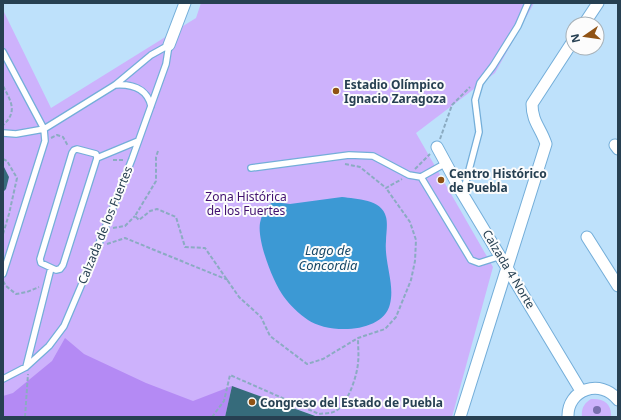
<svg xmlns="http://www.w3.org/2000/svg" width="621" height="420" font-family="'Noto Sans',sans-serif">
<rect width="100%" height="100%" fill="#bee1fb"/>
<path fill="#cdb2fc" d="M201 3H534L495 73 416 133 493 267 452 417H319L233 387 225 417H3V10L51 108 196 18Z
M591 399C604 398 612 404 611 417H582C581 409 584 403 591 399Z"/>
<path fill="#b48af4" d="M65 338 84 354 146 383 193 401 232 386 225 417H3V396L13 393 52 361Z"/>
<path fill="#3c99d4" d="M342 197C356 199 382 199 386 217 388 224 386 234 386 241 384 262 395 284 390 304 383 334 328 334 308 320 299 314 290 305 284 297 273 282 257 241 260 223 261 218 263 213 264 208L273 202 290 204Z"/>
<path fill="#366b7b" d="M3 165 9 177 6 189 3 192Z
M232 386 318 417H225Z"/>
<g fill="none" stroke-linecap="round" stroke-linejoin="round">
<g stroke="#74aed9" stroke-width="8">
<path id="service" d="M3 52 44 129 45 141 3 274
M115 85C131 84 147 88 151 106
M3 133 16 134 44 129 115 85 151 55 169 45
M77 149 96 154 97 158 63 265 60 269 56 270 41 263 40 259 72 153 74 150Z
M97 158 138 141
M251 168 349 155 373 156 409 175 421 177 471 260 479 263 501 256
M421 177 446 163
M463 193 479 132 475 100 480 83 493 66 518 26 528 3
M26 367 51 268
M3 379 26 367 49 346 64 326 98 246 132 159 166 64 169 45"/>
</g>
<g stroke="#74aed9" stroke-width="13">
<path id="minor" d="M584 24 598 3
M169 45 185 3
M615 145 618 149
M437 147 462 193 581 391
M587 237 618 286
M460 417 546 144C541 128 532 122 532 104L573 41
M568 417C567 389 601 378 618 400"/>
</g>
<path stroke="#8babc2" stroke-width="2" stroke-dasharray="4 2" stroke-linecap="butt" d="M3 86C11 101 18 112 3 125
M51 138 57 135 63 137 68 146
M440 139 452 105 470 87
M158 151 156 157V181L135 216 139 220 150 211 157 209 176 217 185 247 205 248 239 297 261 317 270 336 307 364 323 359 358 338 385 329 396 317 411 280 415 261 416 240 410 222 386 188
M3 159 7 161 17 178 9 214 3 234
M113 160H124
M345 164 360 167 386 188 402 179
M415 169 430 154
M113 228 125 226 135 216
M107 244 125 238 228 280
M3 281 6 286 16 294 27 292 39 287
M25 417 28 374
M212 417 224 401 230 375 319 414C325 413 332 414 337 410 348 403 357 376 358 363 359 355 358 347 358 338"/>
<use href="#service" stroke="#fff" stroke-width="5.5"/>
<use href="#minor" stroke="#fff" stroke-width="11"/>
</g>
<circle fill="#796fae" cx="597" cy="410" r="4"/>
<g fill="#905314" stroke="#fcfcfc" stroke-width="1.5">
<circle cx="336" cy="91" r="4"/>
<circle cx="441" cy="180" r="4"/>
<circle cx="252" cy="402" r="4"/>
</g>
<g text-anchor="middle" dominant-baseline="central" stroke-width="4" stroke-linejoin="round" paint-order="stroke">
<g font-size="12" font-weight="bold" fill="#274052" stroke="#fcfcfc" text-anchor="start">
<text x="344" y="84">Estadio Olímpico<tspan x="344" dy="14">Ignacio Zaragoza</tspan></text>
<text x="449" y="173">Centro Histórico<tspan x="449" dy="14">de Puebla</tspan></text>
<text x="260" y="402">Congreso del Estado de Puebla</text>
</g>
<g font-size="12" fill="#41116f" stroke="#fcfcfc">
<text x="246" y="196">Zona Histórica<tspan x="246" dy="14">de los Fuertes</tspan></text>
</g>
<g font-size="12" fill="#274052" stroke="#fcfcfc">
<text transform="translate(105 225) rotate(-68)">Calzada de los Fuertes</text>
<text transform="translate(509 269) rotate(59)">Calzada 4 Norte</text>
</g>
<g font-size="13" font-style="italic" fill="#174867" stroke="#fcfcfc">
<text x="328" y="250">Lago de<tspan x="328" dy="15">Concordia</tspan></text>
</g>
</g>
<rect width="621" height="420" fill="none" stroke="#274052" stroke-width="8"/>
<g transform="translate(585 36) rotate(257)"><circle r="19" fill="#fcfcfc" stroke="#a7b1b8"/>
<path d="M0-3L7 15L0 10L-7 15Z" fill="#905314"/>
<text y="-6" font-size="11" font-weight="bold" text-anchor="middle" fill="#274052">N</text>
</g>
</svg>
